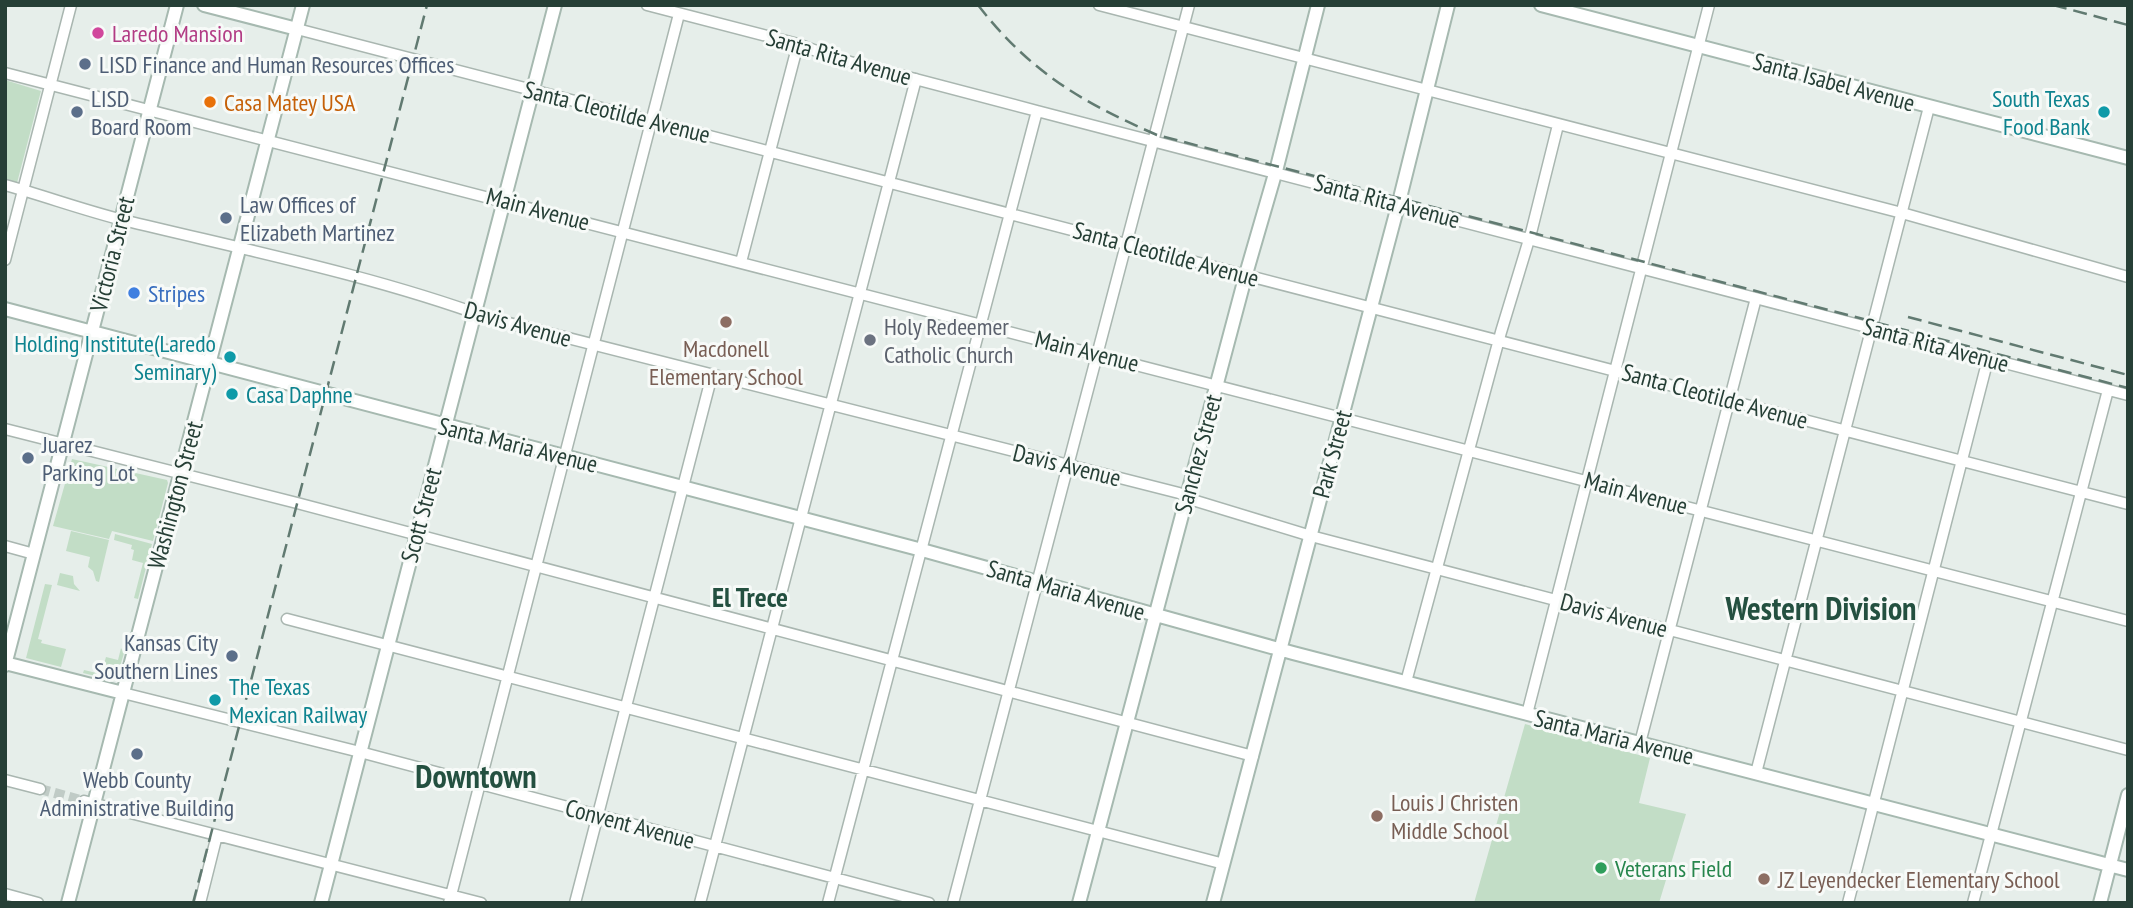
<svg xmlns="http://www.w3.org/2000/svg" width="2133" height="908" font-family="'PT Sans Narrow',sans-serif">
<rect width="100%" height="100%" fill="#e6eeea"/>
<path fill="#c2ddc6" d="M5 80 41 91 17 183 5 180Z
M72 459 167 480 168 483 153 541 112 531 109 539 53 526Z
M71 531 109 540 99 582 96 581 93 571 88 567 90 557 66 551Z
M115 534 152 544 138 599 134 598 143 563 132 560 134 550 131 549 132 545 114 540Z
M60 573 73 576 74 584 80 591 57 585Z
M45 584 52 585 38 639 42 640 41 643 66 649 61 667 26 658Z
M121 648 124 653 117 677 113 676 112 680 83 673 84 670 101 674 106 657 118 660Z
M1525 724 1650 758 1639 803 1686 814 1659 903H1474Z"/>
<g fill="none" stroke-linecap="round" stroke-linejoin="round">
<path stroke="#c0cbc6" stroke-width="10" stroke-dasharray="10 5" stroke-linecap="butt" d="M40 789 84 801"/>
<g stroke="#a9b6b0" stroke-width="13">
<path id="street" d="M647 5 798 44 835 58 1037 111 2128 395
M1099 5 1902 213 2128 277
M297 29 2128 504
M5 73 2128 621
M5 185C45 196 83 210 123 220 246 250 371 275 489 318L1179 493 1196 501 1311 536 2128 750
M5 260 71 5
M741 262 798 44
M5 429 297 503 1253 756
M5 546 34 554
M287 619 1224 864
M1406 682 1501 332 1531 233 1558 125
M123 693 360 752 929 903
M1527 714 1709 5
M1640 743 1756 298
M1756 773 1929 107
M5 780 40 789
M84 801 481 903
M5 894 38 903
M200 903 217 835
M449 903 679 14
M575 903 712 375
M700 903 916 79
M828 903 1037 111
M953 903 1189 5
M1848 903 1988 359
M1973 903 2108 390"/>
</g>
<g stroke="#a6b9b0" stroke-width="16">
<path id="secondary" d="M204 5 297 29
M1541 5 2128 158
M5 309 922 550 1293 653 2128 870
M5 663 123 693
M5 665 177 5
M68 903 303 5
M321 903 555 5
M1079 903 1246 274 1277 167 1318 5
M1213 903 1400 198 1448 5
M2100 903 2128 795"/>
</g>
<use href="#street" stroke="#fff" stroke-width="10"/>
<use href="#secondary" stroke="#fff" stroke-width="12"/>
<path stroke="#617a71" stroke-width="2.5" stroke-dasharray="14 7" stroke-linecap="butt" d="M978 5C1029 71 1081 102 1157 135L2128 388
M2053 5 2128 25
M1908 317 2128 375
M193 903 427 5"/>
</g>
<circle fill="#d1479c" stroke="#f7faf8" stroke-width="2.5" cx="98" cy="33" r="7"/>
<g fill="#5c6f8a" stroke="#f7faf8" stroke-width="2.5">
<circle cx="85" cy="64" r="7"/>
<circle cx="77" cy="112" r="7"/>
<circle cx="226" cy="218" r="7"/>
<circle cx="28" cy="458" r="7"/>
<circle cx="232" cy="656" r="7"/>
<circle cx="137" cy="754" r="7"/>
</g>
<circle fill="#e8710a" stroke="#f7faf8" stroke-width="2.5" cx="210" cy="102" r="7"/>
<g fill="#0f9aa8" stroke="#f7faf8" stroke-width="2.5">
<circle cx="2104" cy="112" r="7"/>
<circle cx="230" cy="357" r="7"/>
<circle cx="232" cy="394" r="7"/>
<circle cx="215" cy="700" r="7"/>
</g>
<circle fill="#3f7fe0" stroke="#f7faf8" stroke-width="2.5" cx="134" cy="293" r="7"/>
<g fill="#8d6e63" stroke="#f7faf8" stroke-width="2.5">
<circle cx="726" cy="322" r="7"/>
<circle cx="1377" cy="816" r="7"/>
<circle cx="1764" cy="879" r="7"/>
</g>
<circle fill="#6b7280" stroke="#f7faf8" stroke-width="2.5" cx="870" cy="340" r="7"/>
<circle fill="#2e9e5b" stroke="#f7faf8" stroke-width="2.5" cx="1601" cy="868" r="7"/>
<g text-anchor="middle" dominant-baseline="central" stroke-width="6" stroke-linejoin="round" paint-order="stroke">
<g font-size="24" fill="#b23c85" stroke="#f7faf8" text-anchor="start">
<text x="112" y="33">Laredo Mansion</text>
</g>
<g font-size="24" fill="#263f36" stroke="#f7faf8">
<text transform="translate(839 57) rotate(16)">Santa Rita Avenue</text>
<text transform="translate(1834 82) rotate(15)">Santa Isabel Avenue</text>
<text transform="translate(617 112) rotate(14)">Santa Cleotilde Avenue</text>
<text transform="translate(1387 201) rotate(15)">Santa Rita Avenue</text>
<text transform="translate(538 209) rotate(15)">Main Avenue</text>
<text transform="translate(112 254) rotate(-76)">Victoria Street</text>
<text transform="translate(1166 254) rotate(15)">Santa Cleotilde Avenue</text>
<text transform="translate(518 324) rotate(16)">Davis Avenue</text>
<text transform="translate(1936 345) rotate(15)">Santa Rita Avenue</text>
<text transform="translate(1087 351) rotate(14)">Main Avenue</text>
<text transform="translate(1715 396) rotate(15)">Santa Cleotilde Avenue</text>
<text transform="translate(518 445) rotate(14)">Santa Maria Avenue</text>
<text transform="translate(1198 454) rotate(-75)">Sanchez Street</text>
<text transform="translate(1332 454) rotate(-75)">Park Street</text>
<text transform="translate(1067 465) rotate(14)">Davis Avenue</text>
<text transform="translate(1636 493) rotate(15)">Main Avenue</text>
<text transform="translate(175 495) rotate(-75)">Washington Street</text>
<text transform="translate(421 515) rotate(-75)">Scott Street</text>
<text transform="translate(1066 590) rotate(16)">Santa Maria Avenue</text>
<text transform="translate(1614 615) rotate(15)">Davis Avenue</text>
<text transform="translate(1614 737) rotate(14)">Santa Maria Avenue</text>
<text transform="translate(630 824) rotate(15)">Convent Avenue</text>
</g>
<g font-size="24" fill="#4e5e75" stroke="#f7faf8" text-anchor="start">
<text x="99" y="64">LISD Finance and Human Resources Offices</text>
<text x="91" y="98">LISD<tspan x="91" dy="28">Board Room</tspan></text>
<text x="240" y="204">Law Offices of<tspan x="240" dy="28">Elizabeth Martinez</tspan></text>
<text x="42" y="444">Juarez<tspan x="42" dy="28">Parking Lot</tspan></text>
<text x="218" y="642" text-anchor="end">Kansas City<tspan x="218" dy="28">Southern Lines</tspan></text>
<text x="137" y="779" text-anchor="middle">Webb County<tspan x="137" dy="28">Administrative Building</tspan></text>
</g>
<g font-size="24" fill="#0d838f" stroke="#f7faf8" text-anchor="end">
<text x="2090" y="98">South Texas<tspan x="2090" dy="28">Food Bank</tspan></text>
<text x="216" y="343">Holding Institute(Laredo<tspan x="216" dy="28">Seminary)</tspan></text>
<text x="246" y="394" text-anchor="start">Casa Daphne</text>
<text x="229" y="686" text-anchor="start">The Texas<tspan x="229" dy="28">Mexican Railway</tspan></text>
</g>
<g font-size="24" fill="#c56008" stroke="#f7faf8" text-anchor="start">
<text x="224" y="102">Casa Matey USA</text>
</g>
<g font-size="24" fill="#366cbe" stroke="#f7faf8" text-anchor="start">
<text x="148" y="293">Stripes</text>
</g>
<g font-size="24" fill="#5b616d" stroke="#f7faf8" text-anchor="start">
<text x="884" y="326">Holy Redeemer<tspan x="884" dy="28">Catholic Church</tspan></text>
</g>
<g font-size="24" fill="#785e54" stroke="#f7faf8" text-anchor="start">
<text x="726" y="348" text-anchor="middle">Macdonell<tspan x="726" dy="28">Elementary School</tspan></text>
<text x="1391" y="802">Louis J Christen<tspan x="1391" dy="28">Middle School</tspan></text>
<text x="1778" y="879">JZ Leyendecker Elementary School</text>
</g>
<g font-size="24" fill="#27864d" stroke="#f7faf8" text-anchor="start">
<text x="1615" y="868">Veterans Field</text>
</g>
<g font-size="28" font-weight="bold" fill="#245040" stroke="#f7faf8">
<text x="750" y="596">El Trece</text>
</g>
<g font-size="32" font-weight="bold" fill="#245040" stroke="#f7faf8">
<text x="1821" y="608">Western Division</text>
<text x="476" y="776">Downtown</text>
</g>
</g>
<rect width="2133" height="908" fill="none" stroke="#263f36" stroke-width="14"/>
</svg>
